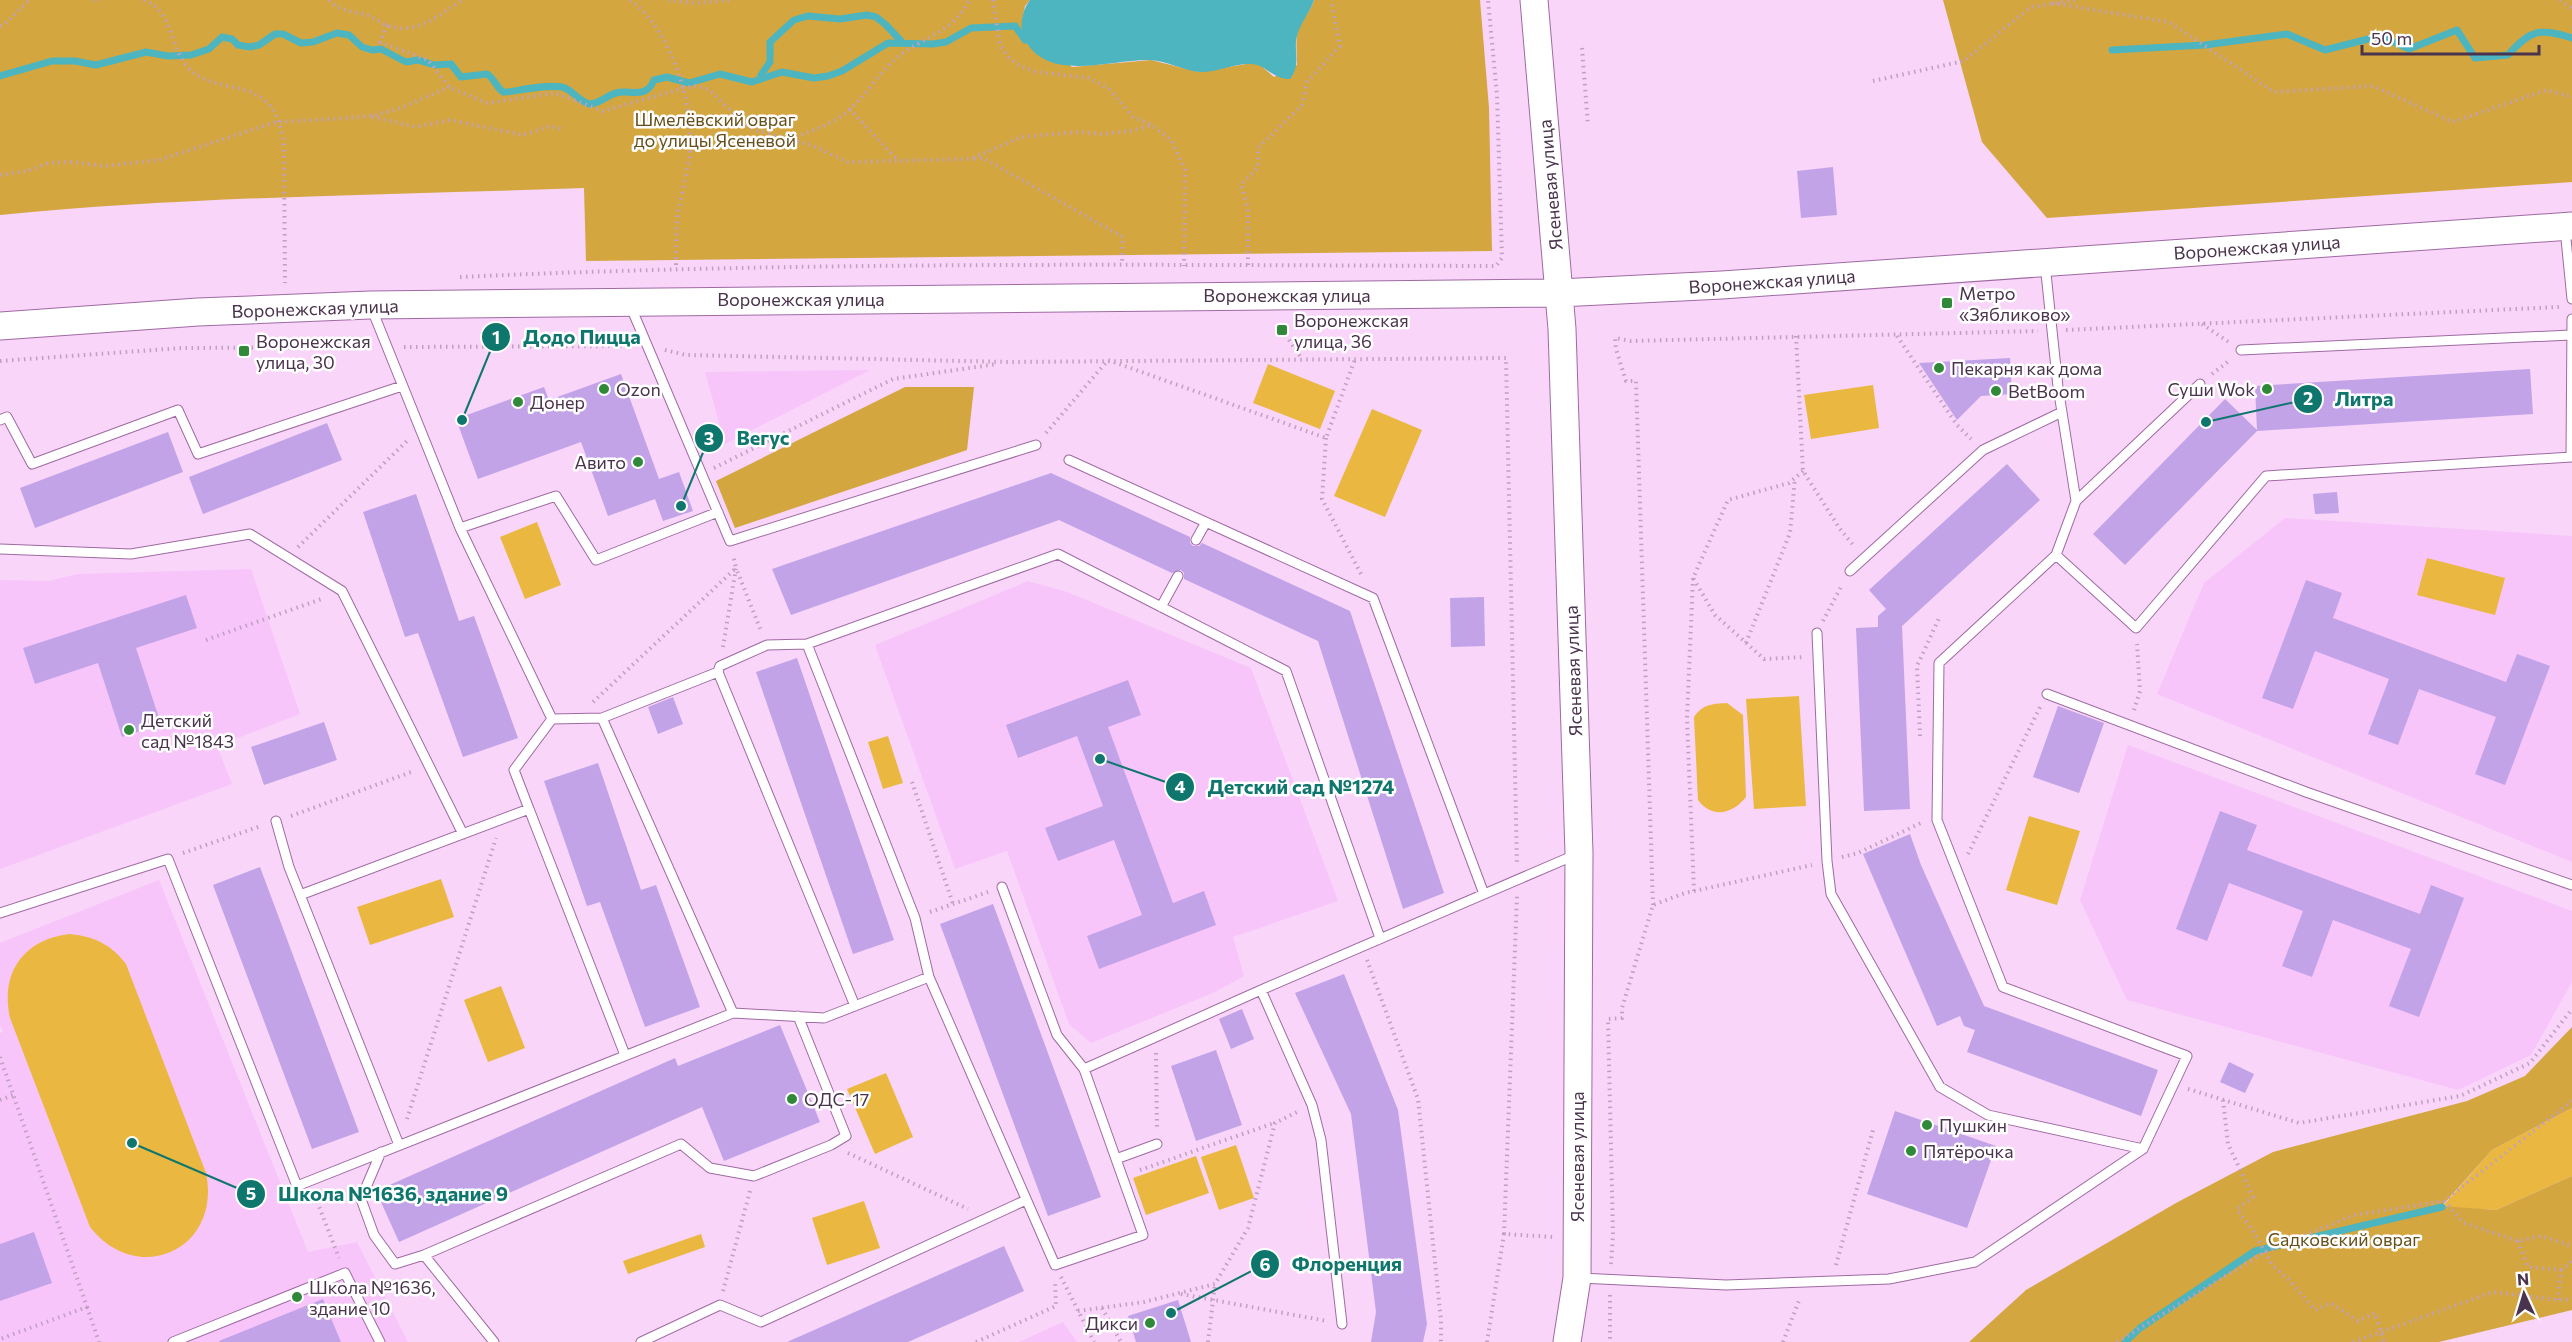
<svg xmlns="http://www.w3.org/2000/svg" width="2572" height="1342" font-family="Commissioner,sans-serif">
<rect width="100%" height="100%" fill="#f8d5f9"/>
<path fill="#f8c5fb" d="M870 370 725 444 705 372Z
M2285 518 2572 536V862L2157 694 2204 583Z
M251 569 300 714 217 746 232 784 0 869V580L49 581 78 574Z
M1028 581 1067 592 1251 668 1338 901 1233 937 1244 976 1215 992 1091 1043 1069 1024 1007 851 955 869 875 645Z
M2128 745 2572 911V982L2531 1055 2458 1090 2127 1000 2080 900Z
M159 880 308 1252 357 1242 408 1342H0V1033L3 1032 0 1024V943Z
M1063 1322 1077 1342H1019Z"/>
<path fill="#eab841" d="M1268 364 1335 391 1320 429 1253 403Z
M1873 385 1879 428 1811 439 1804 395Z
M1372 409 1422 430 1385 517 1334 496Z
M537 522 561 585 525 599 500 537Z
M2427 558 2505 578 2495 615 2417 595Z
M1799 696 1806 806 1754 809 1746 699Z
M1727 703 1743 715 1746 797C1733 814 1712 819 1698 800L1694 717C1703 704 1712 704 1727 703Z
M888 736 903 783 883 789 868 742Z
M2029 816 2080 831 2057 905 2006 890Z
M441 879 454 917 370 945 357 907Z
M69 934C93 936 111 944 126 964L206 1173C222 1249 138 1288 90 1227L10 1018C0 973 23 940 69 934Z
M501 986 525 1048 488 1062 464 1000Z
M886 1073 913 1137 875 1154 847 1089Z
M2572 1108V1176L2496 1210 2442 1207 2492 1150Z
M1236 1145 1254 1198 1219 1210 1201 1157Z
M1196 1156 1209 1193 1146 1215 1133 1178Z
M864 1201 880 1248 827 1265 812 1218Z
M701 1234 705 1247 628 1274 623 1261Z"/>
<path fill="#d3a640" d="M0 0H1030L1025 6 1022 20 1072 67 1151 60 1199 72 1246 64H1259L1274 77 1297 65C1297 50 1294 34 1302 21 1307 14 1311 9 1314 0H1480L1489 108 1492 251 586 261 584 188C390 195 194 196 0 215Z
M1943 0H2572V182L2047 218 1982 142Z
M905 387H974L967 450 735 528 716 481Z
M2572 1027V1108L2492 1150 2442 1206 2496 1210 2572 1176V1310L2439 1342H1969L2026 1290 2176 1203 2273 1152 2467 1101 2525 1076Z"/>
<path fill="#4db5bf" d="M1030 0H1314C1309 15 1298 25 1296 41 1295 56 1300 66 1290 79 1272 80 1266 63 1249 64 1232 64 1216 73 1199 72 1183 70 1167 61 1150 60 1111 59 1046 84 1024 38 1019 27 1022 10 1030 0Z"/>
<g fill="none" stroke-linecap="round" stroke-linejoin="round">
<path stroke="#4db5bf" stroke-width="7" d="M2112 50 2205 45 2287 34 2325 50 2380 36 2409 49 2457 30 2475 58 2508 55C2531 29 2540 28 2572 38
M761 75 770 62V42L794 20 808 16 840 19 867 15 876 17 885 24 902 42
M0 76 52 61H75L96 65 146 52 168 56 191 55 209 49 222 37 232 39 238 45 250 47 259 45 275 34H283L301 43 313 42 337 33 349 35 362 47 372 50 381 49 406 62 418 60 434 65 451 64 461 77 487 74C494 78 496 87 503 92 506 94 548 82 565 88 574 92 579 101 589 104 602 103 605 96 616 93 630 89 646 100 654 80L667 77 689 83 720 74 752 82 782 72 814 78 828 76 842 71 888 43 933 44 946 42 971 28 1015 26 1025 40
M2125 1342 2140 1328 2255 1251 2442 1207"/>
</g>
<path fill="#c2a3e8" d="M1833 167 1837 215 1801 218 1797 171Z
M2010 358 2012 394 1981 396 1957 420 1919 363Z
M2530 369 2533 414 2257 431 2125 565 2093 534 2225 399 2257 430 2255 386Z
M621 374 659 479 679 472 693 511 663 521 655 499 608 516 581 442 478 479 456 419 544 387 549 400Z
M327 423 342 460 203 514 189 477Z
M168 432 183 472 35 528 20 488Z
M2007 464 2040 500 1902 626 1910 809 1864 811 1856 628 1878 627V616L1886 609 1869 590Z
M1051 473 1190 537V543L1193 546H1199L1202 543 1350 611 1444 893 1403 909 1318 641 1184 579V573L1181 570 1172 573 1059 520 791 615 772 569Z
M2337 492 2339 513 2315 514 2313 494Z
M416 494 459 621 474 616 518 738 463 757 418 633 405 637 363 512Z
M2306 580 2342 593 2333 618 2506 682 2517 654 2550 666 2505 785 2475 774 2496 717 2419 689 2398 745 2368 734 2389 679 2315 651 2293 709 2262 698Z
M186 595 197 628 136 648 161 724 122 737 98 663 35 684 23 648Z
M1484 597 1485 646 1451 647 1450 598Z
M797 658 894 940 853 954 756 672Z
M1128 680 1141 715 1108 727 1173 903 1204 891 1216 925 1099 969 1087 936 1142 915 1114 840 1058 861 1045 828 1103 806 1077 736 1018 758 1006 725Z
M673 697 683 724 658 734 648 707Z
M2058 706 2104 723 2079 793 2033 777Z
M324 722 337 760 264 785 251 747Z
M598 763 641 890 656 885 700 1007 645 1027 600 902 587 906 544 781Z
M2220 811 2257 825 2247 850 2420 914 2431 885 2464 898 2419 1017 2389 1006 2411 949 2333 920 2312 977 2282 966 2303 911 2229 883 2207 941 2176 929Z
M1910 834 1921 865 1984 1006 2158 1070 2141 1116 1967 1052 1975 1030 1964 1026 1960 1016 1937 1026 1863 854Z
M260 867 359 1132 312 1149 213 885Z
M993 904 1101 1197 1048 1216 940 924Z
M1344 974 1398 1110 1427 1324 1423 1342H1371L1376 1312 1351 1114 1295 993Z
M1242 1009 1254 1039 1231 1049 1219 1019Z
M780 1025 820 1122 724 1161 702 1107 399 1242 376 1191 675 1058 678 1066Z
M1216 1050 1242 1125 1196 1141 1171 1066Z
M2229 1062 2254 1074 2245 1093 2220 1082Z
M1895 1111 1996 1146 1967 1228 1867 1194Z
M34 1232 52 1283 0 1301V1244Z
M1004 1246 1024 1291 908 1342H787Z
M323 1299 341 1342H220L219 1341Z
M1178 1300 1191 1342H1136L1128 1316Z"/>
<g fill="none" stroke-linecap="round" stroke-linejoin="round">
<g stroke="#9f6aa2" stroke-width="11">
<path id="lane" d="M2565 229 2572 299
M2045 264 2058 387 2076 501 2056 555 2136 628 2266 476 2571 457 2572 319
M630 305 730 541 1036 445
M371 307 460 528 556 496 596 560 718 512
M2241 350 2571 335
M0 420 7 417 32 464 178 410 198 454 402 386
M1069 460 1373 598 1484 894
M2076 501 2200 384
M1196 540 1206 522
M0 549 131 554 250 534 342 591 463 834
M1850 571 1983 450 2062 412
M1161 607 1178 576
M1817 633 1827 861 1831 894 1940 1087 1988 1115 2143 1149
M807 644 1058 554 1286 671 1380 938
M2047 694 2306 792 2572 885
M602 718 718 672
M552 719 602 718 733 1013
M529 809 625 1055
M276 821 289 867 399 1145
M1002 887 1057 1035 1084 1069
M300 895 529 809 514 770 552 719 460 528
M0 913 168 859 297 1186 733 1013 824 1018 929 977 1055 1265 1143 1235 1084 1069 1261 990 1575 855
M1261 990 1312 1105 1321 1140 1342 1324
M855 1006 718 672 720 666 767 645 807 644 915 918 929 977
M381 1152 361 1199 374 1235 395 1264 424 1255 681 1144 710 1168 754 1176 831 1145 846 1136 798 1016
M1116 1159 1157 1144
M424 1255 494 1342
M1580 1278 1726 1285 1889 1279 1975 1262 2143 1149 2187 1056 2003 987 1937 820 1939 663 2056 555
M173 1342 345 1273 380 1342
M641 1342 720 1305 761 1322 1026 1200"/>
</g>
<g stroke="#9f6aa2" stroke-width="29">
<path id="secondary" d="M1534 0 1562 329 1579 853 1577 1278 1567 1342
M0 326 198 312 370 305 1559 293 1722 285 2572 226"/>
</g>
<path stroke="#c0a0c1" stroke-width="4" stroke-dasharray="1.5 4.5" stroke-linecap="butt" d="M93 0H100
M144 0C173 12 169 42 185 64 215 103 278 65 284 150L285 283
M329 0C340 12 352 11 367 15 375 18 381 23 389 26 418 35 439 15 462 0
M630 0C671 29 695 105 690 154 687 174 681 194 678 213 676 232 676 250 676 269
M668 0 695 3 731 0
M993 0 1000 45 1009 58 1020 66 1036 72 1089 78 1109 89 1133 117 1152 125 1172 141 1185 170 1184 266
M2560 0 2572 9
M2052 3 2169 22 2274 92 2373 86 2453 122 2546 90 2572 97
M387 25 380 42 428 60 449 87 487 103 555 93 603 111 684 88 695 86 708 89 743 122 755 130 811 145 848 162 970 159 1022 137 1076 132 1102 134 1130 131 1152 125
M0 26 7 22 29 0
M1582 48 1588 125
M1873 81 1964 61 2031 7 2075 0
M849 109 899 161
M372 117 416 127 450 120 523 135 550 126 564 130
M790 139C811 131 831 125 848 111 867 95 879 72 898 57 924 36 953 33 969 0
M974 159 983 158 1123 237 1122 265
M0 175 27 171 49 163 72 162 103 166 159 160 276 122 348 118 376 115 401 108 449 87
M1248 265V208L1241 184 1258 168V148L1302 105 1307 82 1340 46 1331 0
M460 277C805 261 1151 265 1496 266L1502 258 1497 95 1488 0
M2202 324 2230 343
M1282 330 1302 359
M2066 330 2559 307
M1796 336 1803 471 1840 529 1854 546
M1897 336 1957 425 1971 439
M404 347 631 346
M665 350 686 355 1009 362 1506 358 1517 865
M0 361 182 348 370 347
M2212 374 2230 360
M1046 433 1108 360 1326 438 1355 359
M1326 438 1322 499 1361 574
M714 468 893 379 997 364
M1803 471 1789 483 1728 500 1693 578 1715 615 1764 659 1805 657
M298 547 409 439
M1693 578 1687 718 1694 891
M1823 621 1842 585
M206 640 324 598
M1746 643 1790 533 1795 478
M723 647 736 568 761 631
M593 702 736 568 733 555
M2134 710 2140 691 2137 644
M1920 736 1917 666 1940 616
M912 782 953 904
M291 816 414 771
M183 853 261 826
M1968 854 2040 707
M1842 857 1858 853 1923 822
M1653 905 1636 381H1626L1616 349 1615 338 1631 341 2038 331
M930 912 988 892
M1367 960 1418 1099 1441 1320V1342
M1156 1053 1157 1129
M0 1057 87 1307 0 1339
M2188 1089 2299 1123 2460 1096 2530 1063 2572 1009
M0 1100 13 1095
M2223 1100 2228 1144 2253 1197 2237 1209 2255 1234 2272 1265 2289 1280 2315 1310 2331 1303 2358 1321 2375 1313 2384 1342
M407 1119 496 838
M848 1153 968 1209
M1140 1170 1274 1123
M315 1196 339 1258
M2444 1201 2464 1223 2518 1241 2541 1236 2572 1246
M1504 1234 1517 896
M2518 1241 2528 1267 2561 1270 2558 1300
M1611 1264 1613 1235 1608 1019 1622 1018V1008L1653 905 1685 893 1812 865
M1836 1265 1873 1130
M2561 1270 2572 1261
M1061 1277 1094 1342
M723 1291 750 1191
M1181 1294 1327 1321
M1610 1295V1342
M87 1307 99 1342
M1102 1308 1121 1342
M1078 1311 1144 1302 1215 1284 1248 1228 1275 1123 1297 1112
M976 1342 1056 1306 1055 1280
M1208 1342 1215 1284
M1487 1342 1504 1234 1553 1237
M1783 1342 1800 1298
M2117 1342 2265 1252 2354 1215 2444 1201 2572 1101
M2353 1342 2493 1292 2558 1300 2572 1299"/>
<use href="#lane" stroke="#fff" stroke-width="9"/>
<use href="#secondary" stroke="#fff" stroke-width="27"/>
</g>
<g fill="#308938" stroke="#fff" stroke-width="2">
<rect x="1941" y="297" width="12" height="12" rx="3"/>
<rect x="1276" y="324" width="12" height="12" rx="3"/>
<rect x="238" y="345" width="12" height="12" rx="3"/>
<circle cx="1939" cy="368" r="6"/>
<circle cx="604" cy="389" r="6"/>
<circle cx="2267" cy="389" r="6"/>
<circle cx="1996" cy="391" r="6"/>
<circle cx="518" cy="402" r="6"/>
<circle cx="638" cy="462" r="6"/>
<circle cx="129" cy="730" r="6"/>
<circle cx="792" cy="1099" r="6"/>
<circle cx="1927" cy="1125" r="6"/>
<circle cx="1911" cy="1151" r="6"/>
<circle cx="297" cy="1297" r="6"/>
<circle cx="1150" cy="1323" r="6"/>
</g>
<g text-anchor="middle" dominant-baseline="central" stroke-width="5" stroke-linejoin="round" paint-order="stroke">
<g font-size="18" fill="#664f1a" stroke="#fff">
<text x="715" y="119">Шмелёвский овраг<tspan x="715" dy="21">до улицы Ясеневой</tspan></text>
<text x="2344" y="1239">Садковский овраг</text>
</g>
<g font-size="18" fill="#4a334c" stroke="#fff">
<text transform="translate(1550 185) rotate(-95)">Ясеневая улица</text>
<text transform="translate(2257 247) rotate(-4)">Воронежская улица</text>
<text transform="translate(1772 281) rotate(-4)">Воронежская улица</text>
<text x="1287" y="295">Воронежская улица</text>
<text x="801" y="299">Воронежская улица</text>
<text transform="translate(315 308) rotate(-2)">Воронежская улица</text>
<text transform="translate(1573 671) rotate(-92)">Ясеневая улица</text>
<text transform="translate(1577 1157) rotate(-90)">Ясеневая улица</text>
</g>
<g font-size="18" fill="#4a334c" stroke="#fff" text-anchor="start">
<text x="1959" y="293">Метро<tspan x="1959" dy="21">«Зябликово»</tspan></text>
<text x="1294" y="320">Воронежская<tspan x="1294" dy="21">улица, 36</tspan></text>
<text x="256" y="341">Воронежская<tspan x="256" dy="21">улица, 30</tspan></text>
<text x="1951" y="368">Пекарня как дома</text>
<text x="616" y="389">Ozon</text>
<text x="2255" y="389" text-anchor="end">Суши Wok</text>
<text x="2008" y="391">BetBoom</text>
<text x="530" y="402">Донер</text>
<text x="626" y="462" text-anchor="end">Авито</text>
<text x="141" y="720">Детский<tspan x="141" dy="21">сад №1843</tspan></text>
<text x="804" y="1099">ОДС-17</text>
<text x="1939" y="1125">Пушкин</text>
<text x="1923" y="1151">Пятёрочка</text>
<text x="309" y="1287">Школа №1636,<tspan x="309" dy="21">здание 10</tspan></text>
<text x="1138" y="1323" text-anchor="end">Дикси</text>
</g>
</g>
<path fill="none" stroke="#0f766e" stroke-width="2" d="M462 420L496 337M2206 422L2308 399M681 506L709 438M1100 759L1180 787M132 1143L251 1194M1171 1313L1265 1264"/>
<g fill="#0f766e" stroke="#fff" stroke-width="2">
<circle cx="462" cy="420" r="6"/>
<circle cx="2206" cy="422" r="6"/>
<circle cx="681" cy="506" r="6"/>
<circle cx="1100" cy="759" r="6"/>
<circle cx="132" cy="1143" r="6"/>
<circle cx="1171" cy="1313" r="6"/>
<circle cx="496" cy="337" r="15"/>
<circle cx="2308" cy="399" r="15"/>
<circle cx="709" cy="438" r="15"/>
<circle cx="1180" cy="787" r="15"/>
<circle cx="251" cy="1194" r="15"/>
<circle cx="1265" cy="1264" r="15"/>
</g>
<g font-size="18" text-anchor="middle" font-weight="bold" fill="#fff">
<text x="496" y="344">1</text>
<text x="2308" y="405">2</text>
<text x="709" y="445">3</text>
<text x="1180" y="793">4</text>
<text x="251" y="1200">5</text>
<text x="1265" y="1271">6</text>
</g>
<g font-size="20" text-anchor="middle" font-weight="bold" fill="#0f766e" stroke="#fff" stroke-width="5" stroke-linejoin="round" paint-order="stroke">
<text x="582" y="344">Додо Пицца</text>
<text x="2364" y="406">Литра</text>
<text x="763" y="445">Вегус</text>
<text x="1301" y="794">Детский сад №1274</text>
<text x="393" y="1201">Школа №1636, здание 9</text>
<text x="1347" y="1271">Флоренция</text>
</g>
<g transform="translate(2524 1294) rotate(356)" stroke="#ffffff" stroke-width="4.5" paint-order="stroke">
<path d="M0-4.5L10 22L0 15L-10 22Z" fill="#4a334c"/>
<text y="-9" font-size="16" font-weight="bold" text-anchor="middle" fill="#4a334c">N</text>
</g>
<path d="M2362 45v9h177v-9" fill="none" stroke="#4a334c" stroke-width="3"/>
<text x="2371" y="45" font-size="18" fill="#4a334c" stroke="#ffffff" stroke-width="4.5" paint-order="stroke">50 m</text>
</svg>
